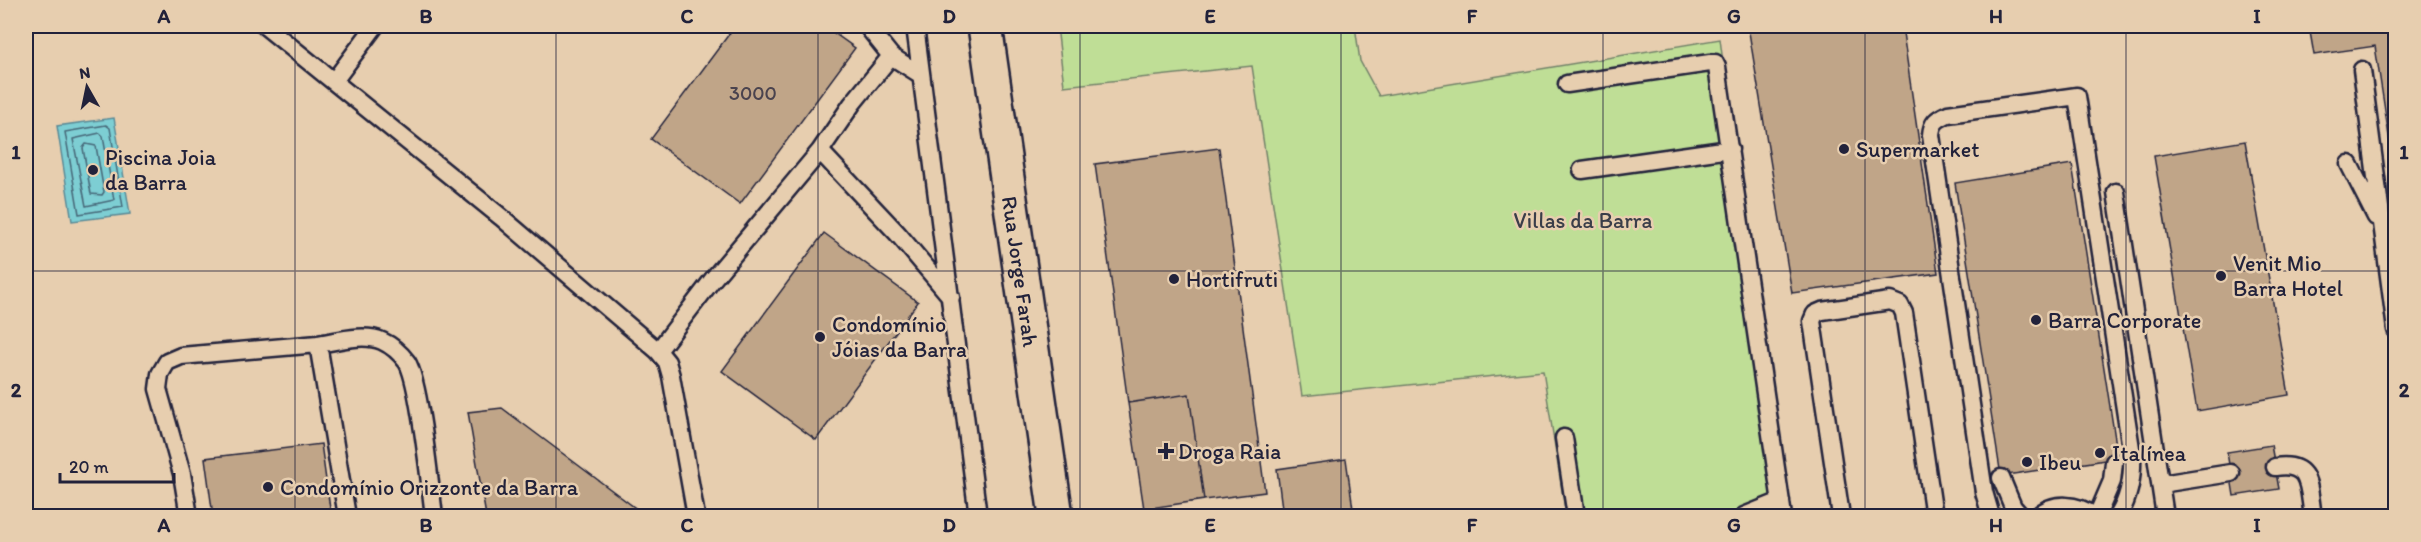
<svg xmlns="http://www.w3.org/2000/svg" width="2421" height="542" font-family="Itim,sans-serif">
<rect width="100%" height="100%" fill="#e7ceaf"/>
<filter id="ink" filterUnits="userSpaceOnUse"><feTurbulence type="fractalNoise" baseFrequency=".0167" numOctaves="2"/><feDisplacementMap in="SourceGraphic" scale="12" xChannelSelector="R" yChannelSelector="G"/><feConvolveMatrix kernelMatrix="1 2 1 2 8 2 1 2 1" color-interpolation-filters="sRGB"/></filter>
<g filter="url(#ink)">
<path fill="#bfde96" stroke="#708068" stroke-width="1.5" d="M1057 26H1355L1360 61 1379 96 1720 39 1781 516H1566L1543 371 1302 396 1252 66 1064 86Z"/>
<path fill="#7dced3" stroke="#598996" stroke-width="1.5" d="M114 118 130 214 72 221 57 126Z"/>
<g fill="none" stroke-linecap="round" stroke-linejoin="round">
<path stroke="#466778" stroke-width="1.5" d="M106 125 110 128 123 207 79 214 65 132Z
M100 133 103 136 114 200 86 206 73 139Z
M86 144 96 146 104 192 102 195 91 194 83 148Z"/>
</g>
<path fill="#c0a588" stroke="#22223b" stroke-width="1.5" d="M735 26H824L855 48 740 204 651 139Z
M1748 26H1902L1938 273 1792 293Z
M2309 26H2396V182L2375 46 2314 55Z
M2245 141 2289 395 2197 411 2154 156Z
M1219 148 1265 492 1204 500 1189 394 1128 403 1095 164Z
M2072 164 2118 458 2001 476 1955 183Z
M824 233 918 302 816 440 722 371Z
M1189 394 1204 500 1144 509 1128 403Z
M502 408 646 516H486L468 412Z
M321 444 331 516H213L205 458Z
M2271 445 2279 489 2234 496 2227 452Z
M1346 459 1354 516H1283L1277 469Z"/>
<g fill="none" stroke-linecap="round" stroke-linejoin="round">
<g stroke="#22223b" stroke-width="21">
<path id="service" d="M265 26 501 217 658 351 667 362 671 376 696 516
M867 26 891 56 921 75
M915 26 978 516
M891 56 852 104 820 151 898 234 951 297
M2362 70 2396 330
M334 81 375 26
M1567 84 1710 63H1715L1717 67 1783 516
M2349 164 2376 217
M1582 170 1730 149
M2116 192 2165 516
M658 351 713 279 820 151
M1564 438 1576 516
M2275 467C2312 461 2308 488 2313 516
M2001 478 2013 507 2021 516
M2161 484 2231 473
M189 516 182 474 158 389 160 374 167 362 181 356 318 344
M347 516 318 344C337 341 364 333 382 341 391 345 401 354 407 362 420 383 430 486 434 516
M1744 516 1781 501
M1841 516 1812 321 1815 314 1822 311 1890 301 1900 305 1904 313 1934 516
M1991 516 1984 492 1931 135C1932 122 1937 119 1948 114L2077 96 2132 455C2133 477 2130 497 2118 516
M2038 516C2054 501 2078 504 2094 516
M2097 516 2112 481 2114 462"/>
</g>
<g stroke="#22223b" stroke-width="38">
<g id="minor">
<path id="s1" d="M985 26 1056 516"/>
</g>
</g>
<use href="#service" stroke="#e7ceaf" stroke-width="16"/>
<use href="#minor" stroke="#e7ceaf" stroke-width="33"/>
</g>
</g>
<path fill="none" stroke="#22223b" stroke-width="1.5" stroke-opacity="0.55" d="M295 26V516M556 26V516M818 26V516M1080 26V516M1341 26V516M1603 26V516M1865 26V516M2126 26V516M26 271H2396"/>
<g fill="#22223b" stroke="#e7ceaf" stroke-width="2">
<circle cx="1844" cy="149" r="6"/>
<circle cx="93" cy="170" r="6"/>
<circle cx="2221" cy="276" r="6"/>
<circle cx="1174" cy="279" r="6"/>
<circle cx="2036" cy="320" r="6"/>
<circle cx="820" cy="337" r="6"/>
<path d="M1163 442h6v6h6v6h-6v6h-6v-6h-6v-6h6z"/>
<circle cx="2100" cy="453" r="6"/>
<circle cx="2027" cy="462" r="6"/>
<circle cx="268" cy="487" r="6"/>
</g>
<g text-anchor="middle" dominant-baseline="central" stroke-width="5" stroke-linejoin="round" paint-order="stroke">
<g font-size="20" fill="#4a434e">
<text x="753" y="93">3000</text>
</g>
<g font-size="22" fill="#22223b" stroke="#e7ceaf" text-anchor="start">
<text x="1856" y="149">Supermarket</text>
<text x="105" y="157">Piscina Joia<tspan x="105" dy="25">da Barra</tspan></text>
<text x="2233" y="263">Venit Mio<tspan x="2233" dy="25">Barra Hotel</tspan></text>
<text x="1186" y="279">Hortifruti</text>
<text x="2048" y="320">Barra Corporate</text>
<text x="832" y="324">Condomínio<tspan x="832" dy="25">Jóias da Barra</tspan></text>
<text x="1178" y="451">Droga Raia</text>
<text x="2112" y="453">Italínea</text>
<text x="2039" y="462">Ibeu</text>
<text x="280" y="487">Condomínio Orizzonte da Barra</text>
</g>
<g font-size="22" fill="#3a3e49" stroke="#e7ceaf">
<text x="1583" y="220">Villas da Barra</text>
</g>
<g font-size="22" fill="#22223b" stroke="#e7ceaf">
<text stroke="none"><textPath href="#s1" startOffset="248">Rua Jorge Farah</textPath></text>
</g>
</g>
<rect width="2421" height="542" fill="none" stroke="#e7ceaf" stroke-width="66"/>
<g transform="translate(87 87) rotate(351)" stroke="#e7ceaf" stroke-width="4.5" paint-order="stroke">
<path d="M0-4.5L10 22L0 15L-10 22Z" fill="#22223b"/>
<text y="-9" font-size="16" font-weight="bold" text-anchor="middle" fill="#22223b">N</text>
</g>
<path d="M60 473v9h114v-9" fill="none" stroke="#22223b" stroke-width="3"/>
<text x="69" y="473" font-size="18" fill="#22223b" stroke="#e7ceaf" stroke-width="4.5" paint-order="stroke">20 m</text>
<rect x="33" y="33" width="2355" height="476" fill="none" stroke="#22223b" stroke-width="2"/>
<g font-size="20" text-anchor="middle" font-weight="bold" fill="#22223b">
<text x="164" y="23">A</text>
<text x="426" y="23">B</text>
<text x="687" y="23">C</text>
<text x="949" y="23">D</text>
<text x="1210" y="23">E</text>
<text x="1472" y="23">F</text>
<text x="1734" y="23">G</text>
<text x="1996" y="23">H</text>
<text x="2257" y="23">I</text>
<text x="16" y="159">1</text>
<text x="2404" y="159">1</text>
<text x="16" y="397">2</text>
<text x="2404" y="397">2</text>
<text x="164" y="532">A</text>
<text x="426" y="532">B</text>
<text x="687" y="532">C</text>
<text x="949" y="532">D</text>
<text x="1210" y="532">E</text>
<text x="1472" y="532">F</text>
<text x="1734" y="532">G</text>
<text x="1996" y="532">H</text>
<text x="2257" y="532">I</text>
</g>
</svg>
